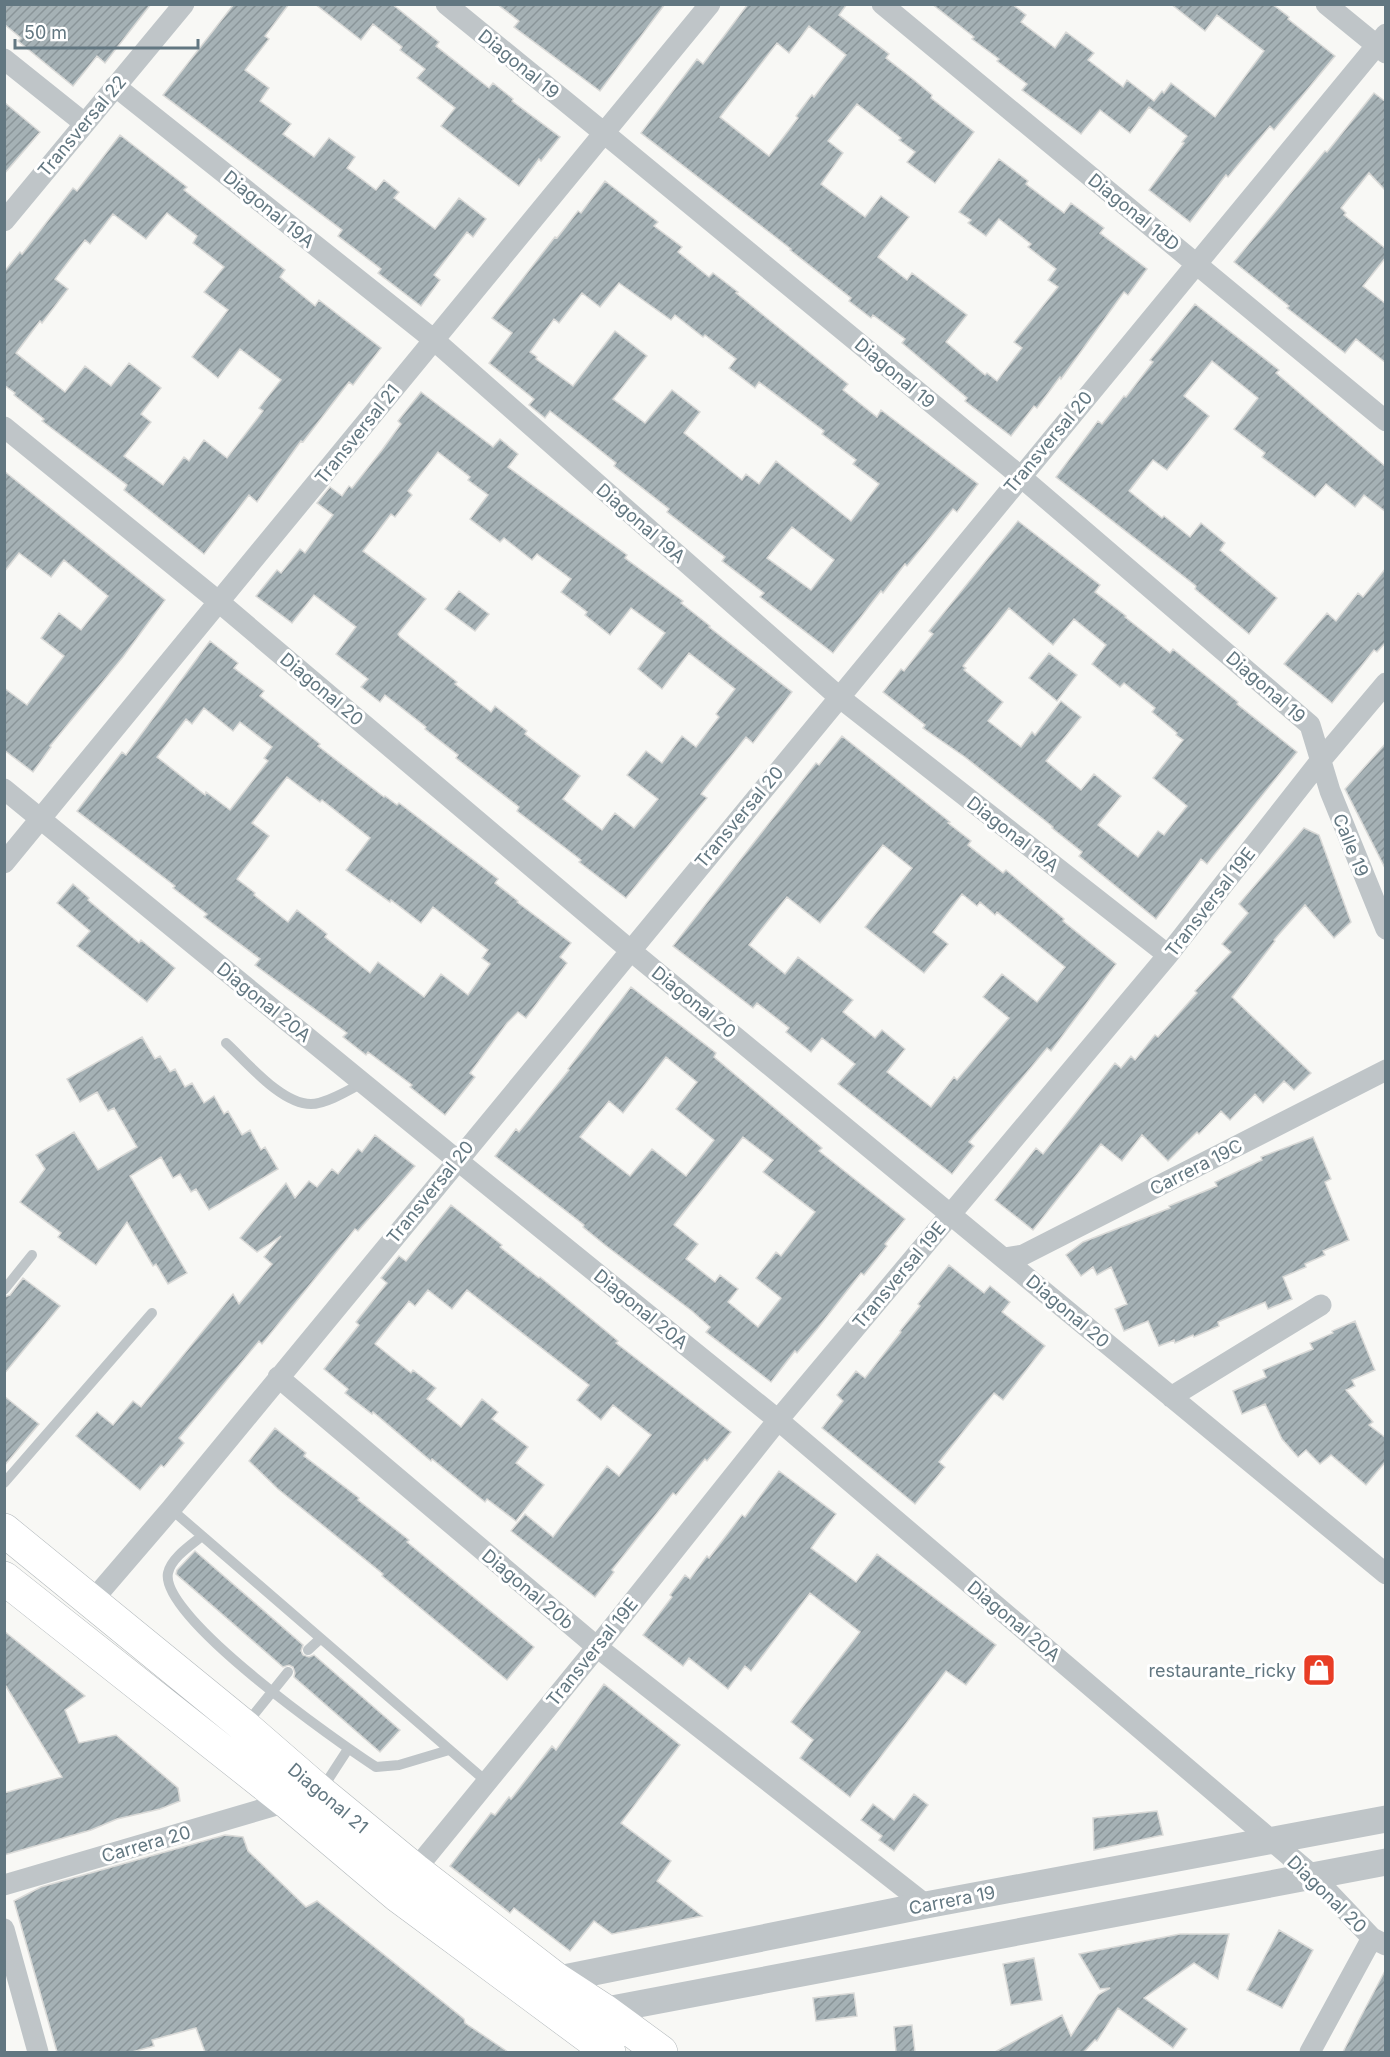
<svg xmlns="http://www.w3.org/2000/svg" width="1390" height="2057" font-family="Inter,sans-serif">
<defs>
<pattern id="building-hatch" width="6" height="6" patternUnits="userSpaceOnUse" patternTransform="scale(1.5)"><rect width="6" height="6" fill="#a5b1b5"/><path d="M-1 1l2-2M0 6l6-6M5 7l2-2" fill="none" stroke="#8a9599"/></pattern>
</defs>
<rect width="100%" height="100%" fill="#f8f8f5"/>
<path fill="url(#building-hatch)" stroke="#dadad8" stroke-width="1.5" fill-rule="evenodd" d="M4 4H151L105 63 97 56 73 86 18 41 21 38 4 24Z
M234 4H289L265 36 269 39 245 70 269 88 260 101 291 124 283 134 314 157 329 138 355 157 347 168 376 190 384 180 399 192 394 198 435 229 459 198 486 219 473 237 467 232 434 275 440 280 421 306 378 273 381 269 338 236 342 230 163 95Z
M315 4H392L439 42 436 46 489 88 493 83 513 99 512 101 560 137 541 161 539 159 519 186 441 126 455 108 417 78 425 69 400 50 402 47 373 24 361 40Z
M497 4H665L600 91 514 27 519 21Z
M748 4H847L839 15 889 54 886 58 914 80 932 95 931 98 974 132 935 183 907 162 915 152 899 140 901 138 857 104 828 141 843 153 821 184 865 217 881 196 909 217 878 257 907 280 912 273 967 315 946 342 985 375 987 373 997 381 1022 348 1014 342 1058 287 1048 280 1056 269 1028 247 1031 244 999 219 986 236 968 223 971 220 959 212 999 159 1028 181 1026 184 1064 213 1071 203 1104 228 1100 233 1147 269 1128 295 1124 292 1061 379 1060 377 1037 408 1034 406 1011 436 965 401 967 398 902 343 905 339 873 315 871 318 849 301 851 298 790 250 791 249 641 133 697 59 703 64ZM809 26 846 55 814 97 812 95 796 116 798 118 769 156 720 117 777 43 789 53Z
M932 4H1012L1026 15 1021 22 1055 48 1066 32 1094 53 1088 60 1123 87 1127 80 1154 101 1162 91 1164 93 1171 83 1215 117 1264 51 1217 15 1205 31 1171 4H1272L1289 17 1288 19 1335 56 1274 130 1270 126 1228 177 1226 175 1190 222 1149 190 1184 143 1182 142 1187 136 1149 107 1130 133 1100 110 1081 134 1022 90 1027 84 997 61 999 59 972 39 974 37Z
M1374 93 1386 102V191L1369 173 1341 208 1346 213 1344 215 1386 249V257L1363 286 1386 304V363L1356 339 1345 353 1287 308 1289 306 1234 262 1325 151 1327 152Z
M4 102 40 132 4 174Z
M120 135 187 187 184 190 285 270 280 277 315 306 319 300 381 348 353 385 349 382 303 442 301 441 257 502 249 495 204 554 124 490 127 485 42 421 44 419 14 395 15 393 4 385V272L20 252 22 254 73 188 77 191ZM167 213 197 236 193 243 224 267 204 292 228 310 192 357 218 378 240 349 281 380 259 408 263 411 227 458 204 440 189 461 184 457 163 485 124 456 151 422 141 414 161 388 129 363 111 386 85 366 65 392 16 353 40 321 42 323 68 289 55 279 85 240 90 244 113 214 146 239Z
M605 181 658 222 654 226 682 247 678 252 709 277 713 273 738 292 736 293 848 384 843 390 877 417 881 410 978 484 957 512 953 509 907 566 905 564 883 593 881 591 833 653 760 597 764 593 722 561 725 557 667 512 669 509 614 466 616 463 586 439 550 411 545 418 529 405 534 399 489 363 512 333 492 318 555 237 557 238 578 211 581 213ZM619 283 671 320 675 315 703 337 705 335 736 359 729 368 755 388 759 382 824 431 822 434 856 460 853 464 879 484 851 521 776 461 759 484 746 474 742 480 684 433 700 412 672 390 645 423 613 399 647 356 615 331 573 386 536 359 537 357 530 352 554 319 559 323 582 293 600 307ZM792 527 834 560 811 590 767 558Z
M1195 304 1279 370 1276 373 1386 467V512L1364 495 1355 507 1326 484 1315 497 1262 457 1265 453 1234 429 1258 398 1212 361 1184 396 1209 416 1167 470 1153 460 1129 491 1162 518 1164 516 1190 537 1201 523 1225 543 1220 550 1277 598 1249 634 1195 589 1196 586 1056 477 1098 421 1102 424 1124 396 1126 397 1153 362 1150 360Z
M421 392 493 447 500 439 518 454 508 467 627 555 625 558 683 601 681 603 710 626 709 627 792 692 753 743 746 737 701 794 707 798 626 898 579 862 581 860 517 811 519 807 456 758 458 755 425 729 426 727 385 695 380 702 361 687 368 679 336 654 356 627 314 595 292 623 256 596 277 570 281 573 300 549 305 553 333 515 317 503 330 487 342 496 349 486 352 488 382 450 401 424 398 421ZM438 452 470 477 468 480 488 495 470 519 500 542 504 538 532 560 537 554 571 579 561 592 587 612 585 615 610 635 631 608 665 633 638 669 662 689 689 653 735 689 716 714 719 717 696 747 682 736 662 763 646 751 627 775 658 799 634 828 615 813 602 830 563 799 580 776 525 734 527 731 495 706 491 712 455 684 457 682 400 637 398 634 426 599 363 551 391 514 395 517 412 495 408 491Z
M4 471 165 600 123 657 50 746 51 747 33 772 4 750V688L27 705 64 656 41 638 59 613 81 630 108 596 64 560 51 577 19 553 4 572Z
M1018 521 1100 585 1095 592 1126 616 1125 617 1170 653 1173 649 1190 663 1238 702 1237 704 1297 752 1207 864 1201 859 1156 919 1079 856 1082 852 1052 828 1053 827 965 757 923 728 925 725 883 692 901 669 904 671 933 634 929 631ZM1009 608 1053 645 1074 619 1106 645 1092 664 1120 687 1124 683 1155 708 1152 712 1177 733 1176 735 1183 740 1153 778 1187 806 1164 835 1158 831 1138 857 1098 825 1121 796 1094 774 1081 790 1046 761 1081 717 1061 701 1035 735 1032 732 1021 747 988 721 1003 702 964 670 966 668 963 666Z
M1386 568V642L1377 652 1374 650 1332 703 1284 664 1327 613 1336 621 1358 593 1363 597Z
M459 591 489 614 475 631 445 609Z
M210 641 238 663 234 668 264 691 260 696 320 744 318 746 384 797 385 796 397 805 399 803 498 879 495 883 518 901 517 902 571 943 560 957 567 963 526 1018 518 1012 507 1023 470 1073 475 1077 445 1115 410 1087 412 1085 368 1052 366 1055 343 1037 347 1033 255 965 260 959 204 917 207 914 173 888 175 886 77 811 122 752 126 755ZM204 708 233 731 240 722 272 747 264 758 268 761 230 810 206 792 205 795 157 757 186 719 192 724ZM287 777 320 802 322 800 370 838 346 870 390 902 391 900 421 923 433 907 488 950 482 958 490 964 468 995 441 974 424 997 378 962 370 973 325 937 327 934 297 910 288 922 254 895 255 893 237 879 269 836 252 823Z
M1049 653 1077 675 1057 701 1029 678Z
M842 736 950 822 948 823 971 841 968 845 1003 873 1006 870 1064 919 1063 921 1116 964 1051 1051 1047 1048 969 1142 974 1146 952 1174 838 1084 855 1064 822 1038 811 1052 786 1032 789 1028 757 1003 753 1008 673 946 816 763 819 765ZM883 845 912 868 865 927 924 973 948 944 933 932 962 894 977 906 980 902 995 915 997 912 1065 967 1037 1002 1002 974 983 997 1009 1018 957 1080 954 1077 931 1107 887 1072 905 1049 882 1030 875 1038 843 1012 853 1000 798 957 785 974 749 945 787 897 820 923Z
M1386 743V870L1345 789Z
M1304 828 1319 835 1351 922 1334 938 1305 905 1274 940 1275 941 1232 997 1311 1073 1294 1090 1284 1081 1263 1103 1255 1094 1230 1120 1221 1111 1199 1134 1197 1132 1168 1161 1142 1135 1122 1161 1101 1144 1033 1230 995 1200 1036 1148 1043 1154 1115 1063 1121 1068 1131 1056 1135 1060 1155 1035 1158 1037 1197 993 1195 991 1231 952 1222 944 1248 913 1239 904Z
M73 884 89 898 88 900 139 943 141 940 175 968 147 1002 77 946 90 931 57 903Z
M631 987 716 1053 714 1057 822 1148 819 1151 905 1219 885 1244 887 1246 864 1275 861 1273 818 1328 797 1353 795 1351 771 1382 706 1332 710 1327 692 1311 605 1245 583 1227 584 1225 495 1156 516 1129 519 1132 569 1070 568 1069ZM666 1057 697 1082 676 1109 714 1140 686 1176 652 1149 630 1176 580 1137 609 1101 623 1113ZM743 1137 773 1160 763 1172 815 1212 781 1256 776 1252 756 1278 781 1298 758 1327 728 1302 738 1289 720 1275 715 1282 686 1259 698 1244 674 1225Z
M142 1037 155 1059 160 1056 170 1072 175 1069 185 1087 192 1083 204 1103 214 1096 224 1114 228 1111 242 1135 250 1130 261 1150 265 1147 278 1169 209 1210 196 1189 191 1192 180 1174 173 1178 161 1157 130 1176 187 1273 168 1284 156 1264 153 1266 127 1222 96 1265 58 1237 61 1233 20 1202 45 1169 36 1155 74 1132 98 1170 137 1147 114 1108 108 1111 97 1092 80 1102 67 1079Z
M375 1135 415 1166 358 1231 355 1229 262 1344 259 1341 179 1438 184 1443 164 1467 161 1465 140 1490 76 1436 97 1412 113 1425 133 1401 141 1407 233 1294 239 1304 272 1264 264 1257 281 1236 257 1252 240 1238 286 1183 295 1198 309 1181 317 1187 332 1169 338 1174 358 1149 362 1152Z
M1313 1137 1331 1179 1325 1182 1349 1240 1323 1251 1325 1255 1305 1264 1306 1267 1283 1277 1292 1299 1268 1309 1265 1302 1218 1322 1219 1326 1194 1337 1193 1335 1175 1343 1174 1340 1159 1346 1148 1321 1124 1331 1115 1309 1127 1304 1111 1267 1097 1275 1093 1267 1081 1276 1066 1255 1083 1242 1170 1208 1169 1206 1217 1186 1215 1182 1262 1160 1261 1157Z
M451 1205 502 1245 500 1247 539 1278 540 1277 618 1341 616 1343 731 1432 707 1461 705 1459 676 1495 673 1493 612 1570 614 1572 595 1597 511 1531 525 1514 553 1537 607 1466 619 1476 651 1435 613 1405 601 1420 577 1400 589 1385 467 1290 452 1309 428 1290 415 1306 409 1301 375 1344 411 1373 413 1370 436 1388 427 1399 461 1427 482 1399 498 1412 492 1419 528 1447 516 1463 544 1485 516 1521 487 1499 485 1502 432 1459 431 1461 373 1412 372 1414 345 1393 348 1389 324 1369 359 1325 356 1322 387 1283 381 1278 399 1256 406 1261Z
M949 1265 984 1293 990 1286 1010 1302 1002 1312 1045 1346 1003 1400 994 1393 939 1462 945 1467 915 1504 822 1428 843 1401 837 1395 856 1371 865 1378 901 1332 900 1331 920 1306 918 1304Z
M23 1278 60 1306 4 1374V1297L10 1295Z
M1355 1321 1375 1370 1352 1380 1355 1386 1346 1390 1373 1422 1369 1425 1386 1438V1461L1366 1485 1331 1455 1320 1464 1306 1450 1298 1457 1282 1439 1265 1404 1242 1414 1233 1391 1266 1377 1263 1370 1313 1349 1310 1343 1333 1333 1332 1331Z
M4 1396 39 1424 4 1466Z
M275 1428 306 1453 304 1456 359 1498 358 1500 409 1540 407 1542 534 1647 507 1680 382 1576 383 1574 278 1489 249 1461Z
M779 1471 836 1514 811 1548 856 1582 877 1554 996 1645 966 1685 946 1671 850 1797 800 1758 813 1740 791 1722 860 1632 810 1593 751 1671 745 1666 728 1689 689 1658 683 1666 643 1635 672 1597 670 1595 685 1575 690 1579 707 1556 709 1558 742 1515 745 1517Z
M195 1551 303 1645 301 1651 303 1655 309 1657 314 1655 400 1730 380 1752 294 1677 295 1673 293 1667 289 1665 283 1667 176 1574 177 1570Z
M4 1631 85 1696 65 1710 79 1743 116 1735 178 1788 180 1801 160 1809 117 1819 91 1830 4 1855V1793L62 1777 4 1683Z
M604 1684 680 1745 621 1823 671 1861 657 1881 702 1916 612 1934 594 1921 570 1951 514 1908 510 1913 450 1866 491 1813 495 1815 509 1797 511 1799 552 1746 556 1750Z
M914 1794 928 1805 894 1851 879 1840 882 1836 861 1820 873 1804 894 1820Z
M1157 1811 1163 1835 1094 1850 1093 1818Z
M225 1835 243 1837 248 1851 306 1907 317 1901 464 2019 465 2023 508 2052H205L196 2028 152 2040 154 2046 132 2052H57L14 1901 41 1887Z
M1279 1930 1313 1950 1282 2008 1247 1990Z
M1180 1934H1229L1218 1979 1194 1963 1144 1998 1187 2029 1173 2048 1118 2008 1097 2041 1095 2040 1084 2052H995L1062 2015 1071 2036 1098 1995 1110 1988 1100 1989 1079 1954Z
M1034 1958 1042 2000 1011 2005 1003 1964Z
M1386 1969V2052H1343L1358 2022Z
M854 1993 857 2016 816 2021 813 1998Z
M912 2025 915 2052H896L894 2027Z"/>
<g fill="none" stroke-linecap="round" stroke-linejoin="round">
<g stroke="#b2b8bb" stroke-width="34">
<path id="trunk" d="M4 1530 244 1726 320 1792 415 1870 556 1979 605 2011 661 2052
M4 1578 287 1802 397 1895 609 2052"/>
</g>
<path stroke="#bfc5c8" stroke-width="10" d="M226 1043C247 1062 281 1104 311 1104 326 1104 349 1090 362 1083
M4 1290 32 1255
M4 1483 152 1313
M171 1509 487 1782
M202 1536C191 1545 171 1558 168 1573 159 1617 339 1743 376 1767L399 1765 449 1750
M308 1650 320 1639
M247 1723 288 1672
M322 1789 348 1749"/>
<path stroke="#bfc5c8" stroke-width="21" d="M446 4 604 133 1020 476 1310 725 1330 791 1386 929
M882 4 1386 421
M1326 4 1386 53
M4 59 84 123
M115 86 434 340 839 697 1168 955
M4 221 184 4
M4 427 219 602 630 950 1386 1574
M4 789 457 1160 778 1420 1312 1875 1372 1938 1386 1945
M4 863 710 4
M1004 1258 1023 1255 1386 1070
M278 1377 597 1647 926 1905
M1171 1397 1321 1305
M92 1601 171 1509 1386 34
M415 1870 597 1647 778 1420 1168 955 1321 760 1386 683
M4 1885 287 1802
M4 1929 38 2052
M1310 2052 1372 1938"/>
<path stroke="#bfc5c8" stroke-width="27" d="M544 1982 926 1905 1386 1819
M591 2013 1386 1862"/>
<use href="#trunk" stroke="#fff" stroke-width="33"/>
</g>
<defs>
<g id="shop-square" transform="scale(1.725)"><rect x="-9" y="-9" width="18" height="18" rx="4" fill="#e83d25" stroke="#fff"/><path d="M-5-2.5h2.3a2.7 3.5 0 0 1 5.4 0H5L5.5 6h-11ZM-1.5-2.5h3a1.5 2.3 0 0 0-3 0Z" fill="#fff"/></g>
</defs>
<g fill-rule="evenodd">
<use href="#shop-square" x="1319" y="1670"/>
</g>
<g text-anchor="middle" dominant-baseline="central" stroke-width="6" stroke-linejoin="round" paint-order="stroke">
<g font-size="18" fill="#627781" stroke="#fff">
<text transform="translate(519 64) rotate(39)">Diagonal 19</text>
<text transform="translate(82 126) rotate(-50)">Transversal 22</text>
<text transform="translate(269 209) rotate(39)">Diagonal 19A</text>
<text transform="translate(1134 212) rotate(39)">Diagonal 18D</text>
<text transform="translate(895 373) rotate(40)">Diagonal 19</text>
<text transform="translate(357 434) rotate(-51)">Transversal 21</text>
<text transform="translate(1048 442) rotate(-50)">Transversal 20</text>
<text transform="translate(641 523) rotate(41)">Diagonal 19A</text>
<text transform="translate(1266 687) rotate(41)">Diagonal 19</text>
<text transform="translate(322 689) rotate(40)">Diagonal 20</text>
<text transform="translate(739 817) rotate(-50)">Transversal 20</text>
<text transform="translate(1013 834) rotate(38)">Diagonal 19A</text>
<text transform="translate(1351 845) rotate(68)">Calle 19</text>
<text transform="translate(1210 902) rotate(-52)">Transversal 19E</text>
<text transform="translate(264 1002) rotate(39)">Diagonal 20A</text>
<text transform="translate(694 1002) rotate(39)">Diagonal 20</text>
<text transform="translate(1196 1167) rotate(-27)">Carrera 19C</text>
<text transform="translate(430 1192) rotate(-51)">Transversal 20</text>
<text transform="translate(899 1275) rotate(-50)">Transversal 19E</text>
<text transform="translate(641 1309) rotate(39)">Diagonal 20A</text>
<text transform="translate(1068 1311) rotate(40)">Diagonal 20</text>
<text transform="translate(528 1589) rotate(40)">Diagonal 20b</text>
<text transform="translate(1014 1621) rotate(40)">Diagonal 20A</text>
<text transform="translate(592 1652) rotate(-51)">Transversal 19E</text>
<text transform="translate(328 1798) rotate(40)">Diagonal 21</text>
<text transform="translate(146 1844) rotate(-16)">Carrera 20</text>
<text transform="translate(1327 1894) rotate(44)">Diagonal 20</text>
<text transform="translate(952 1900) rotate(-11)">Carrera 19</text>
</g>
<g font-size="18" fill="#627781" stroke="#fff" text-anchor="end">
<text x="1296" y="1670">restaurante_ricky</text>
</g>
</g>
<rect width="1390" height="2057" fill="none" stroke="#627781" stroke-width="12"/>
<path d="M15 39v9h183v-9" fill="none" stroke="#627781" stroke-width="3"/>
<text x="24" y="39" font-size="18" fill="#627781" stroke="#ffffff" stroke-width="4.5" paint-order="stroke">50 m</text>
</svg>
